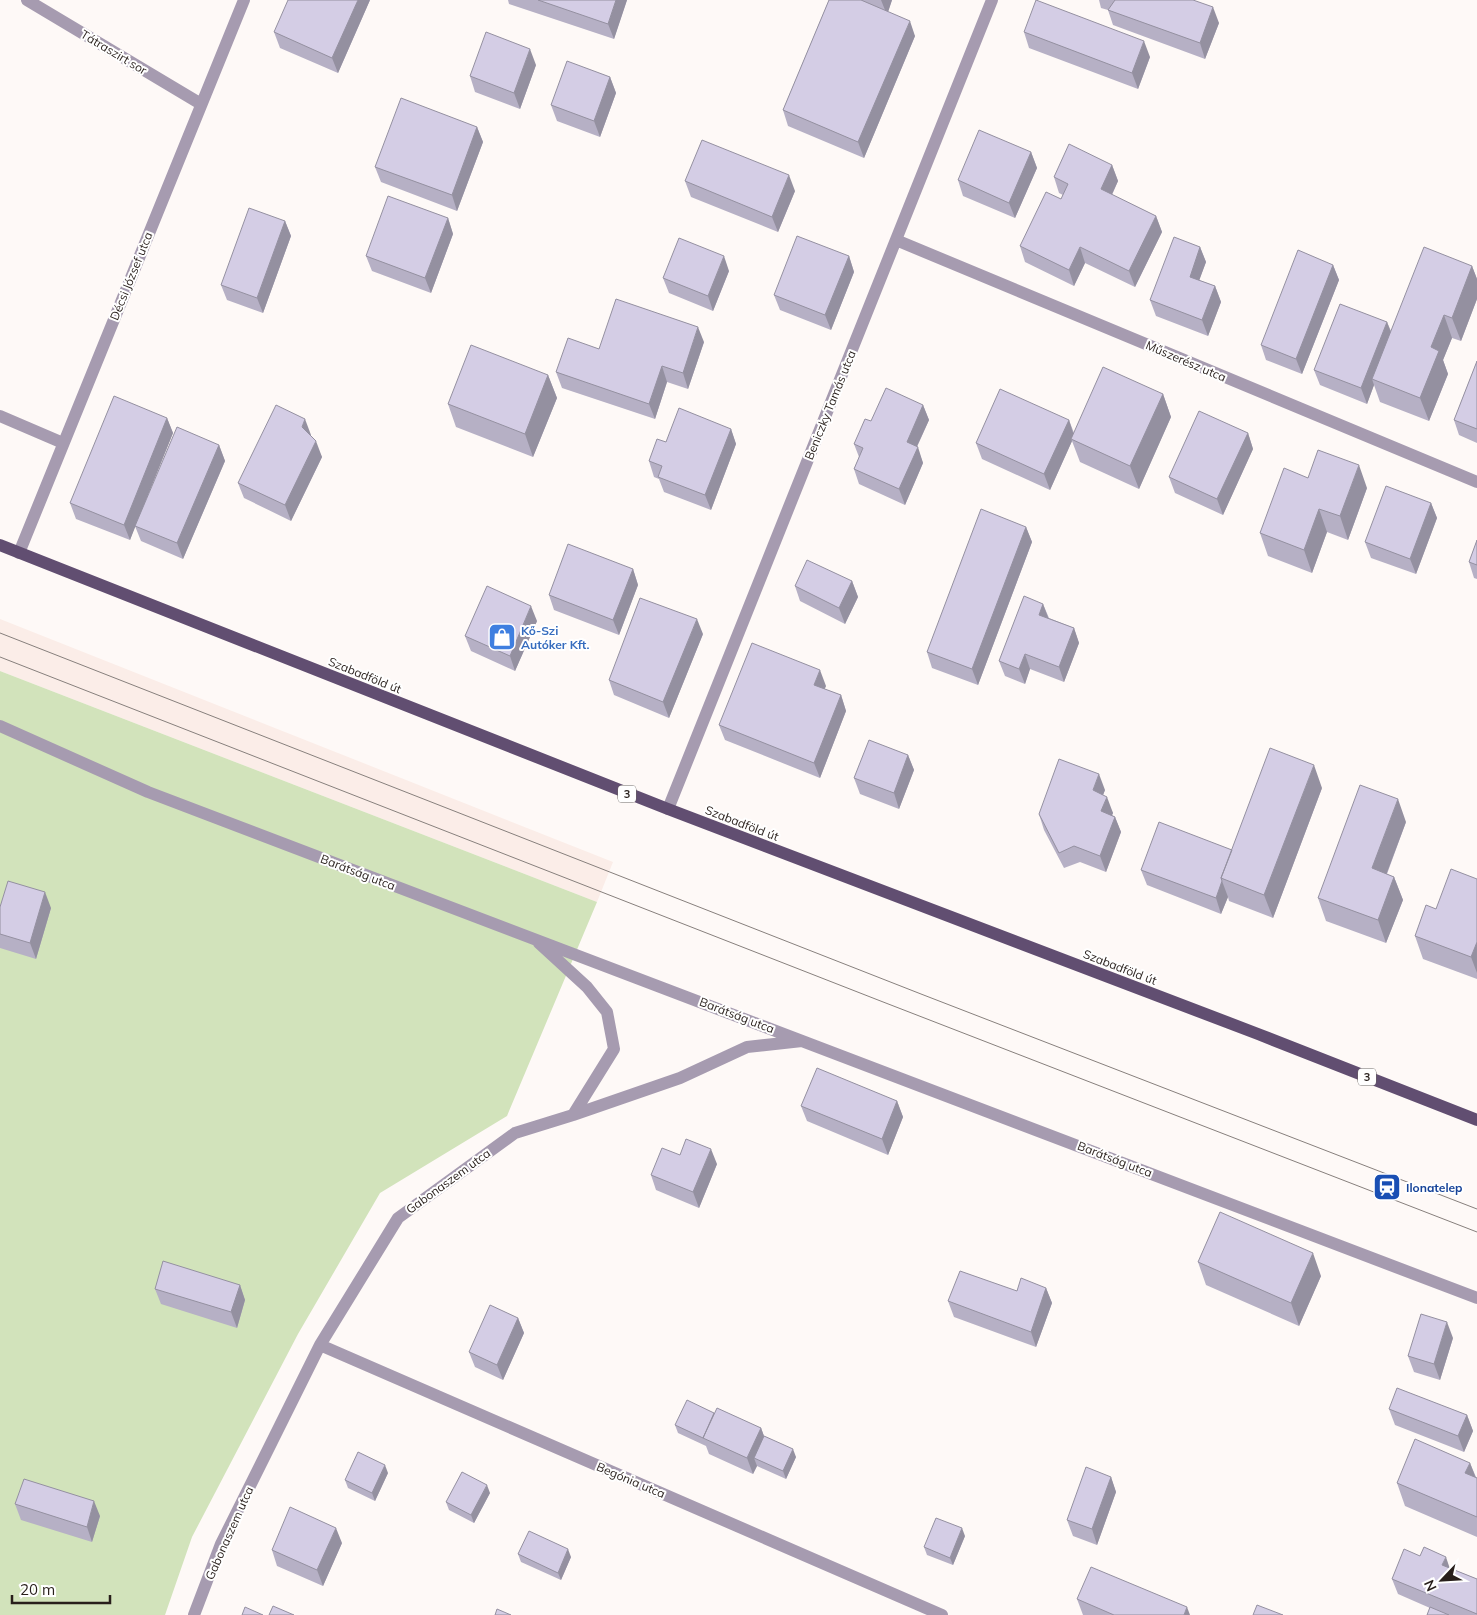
<svg xmlns="http://www.w3.org/2000/svg" width="1477" height="1615" font-family="Mulish,sans-serif">
<rect width="100%" height="100%" fill="#fef9f7"/>
<path fill="#fbede8" d="M0 619 613 862 597 902 0 671Z"/>
<path fill="#d2e3bb" d="M0 671 597 902 507 1116 380 1193 298 1334 192 1537 165 1615H0Z"/>
<g fill="none" stroke-linecap="round" stroke-linejoin="round">
<path stroke="#a69bb0" stroke-width="12" d="M0 416 63 443"/>
<path stroke="#a69bb0" stroke-width="12" d="M27 0 201 104
M896 240 1477 482
M19 553 244 0
M0 726 148 792 1477 1298
M668 809 992 0
M539 943 587 987 607 1012 614 1049 573 1115
M320 1345 942 1615
M194 1615 221 1544 320 1345 398 1218 515 1133 573 1115 680 1078 747 1047 802 1041"/>
<path stroke="#614e71" stroke-width="12" d="M0 545 668 809 1258 1034 1477 1120"/>
<path stroke="#87807d" stroke-width="1" d="M0 633 921 994 1477 1209
M0 657 878 1000 1477 1232"/>
</g>
<path fill="#b6b0c5" d="M370 0 338 73 280 48 274 32Z
M508 0H627L614 39 509 4Z
M829 0H892L888 12 915 36 864 158 788 126 783 110Z
M1099 0H1193L1219 23 1205 59 1113 25 1108 10 1101 8Z
M1024 32 1150 57 1138 89 1029 48Z
M536 65 520 109 475 92 470 76Z
M610 77 616 93 600 137 557 121 551 105Z
M477 127 483 142 457 211 381 182 375 167Z
M1031 152 1037 168 1015 218 963 196 958 180Z
M1112 165 1118 181 1112 195 1156 216 1162 232 1135 287 1085 263 1074 286 1025 262 1020 246 1061 199 1063 195 1059 193 1054 177Z
M685 181 795 191 778 232 691 197Z
M448 218 453 234 431 293 372 271 366 256Z
M285 221 291 236 263 313 227 300 221 285Z
M1200 247 1206 262 1199 280 1215 286 1221 302 1208 336 1156 316 1150 300Z
M849 256 854 272 831 330 780 310 774 295Z
M1333 265 1339 280 1302 374 1266 360 1261 345Z
M1472 266 1477 279V299L1461 341 1452 338 1443 360 1448 374 1429 421 1380 402 1374 385 1367 404 1320 385 1314 370 1387 322 1391 331Z
M729 271 713 311 669 293 663 278Z
M704 342 688 389 667 382 655 419 562 388 556 372 599 349Z
M1477 361V443L1459 435 1454 420Z
M548 375 557 398 533 457 456 427 448 404Z
M1163 394 1171 417 1139 489 1080 462 1072 441 1050 490 982 459 976 443 1069 420 1074 433Z
M923 405 929 420 917 447 923 463 905 505 859 484 854 469 859 457 854 444 871 421Z
M167 418 173 433 144 504 219 445 225 461 183 559 141 541 135 526 130 540 76 519 70 503Z
M731 429 736 444 711 510 664 492 659 479 654 477 649 461 666 442Z
M1248 433 1253 449 1223 515 1175 493 1169 477Z
M311 435V436L322 457 291 521 244 498 238 483Z
M1367 488 1348 540 1327 532 1312 573 1268 556 1260 533Z
M1431 503 1437 518 1416 574 1371 558 1365 542Z
M1026 527 1032 542 978 685 932 668 927 652Z
M1477 540V579L1474 578 1469 562Z
M633 569 638 585 619 635 554 610 549 595Z
M852 581 858 597 845 624 800 601 795 586Z
M1043 604 1049 618 1074 628 1079 643 1064 682 1030 669 1025 684 1005 676 999 661Z
M537 621 515 671 471 651 465 636Z
M703 634 669 718 614 695 609 680Z
M826 686 824 689 841 695 846 711 820 778 725 740 719 725Z
M908 755 914 770 899 809 860 794 854 778Z
M1322 788 1273 918 1229 901 1228 897 1221 914 1147 885 1141 870 1232 850Z
M1105 790 1103 795 1113 813 1112 815 1115 817 1121 832 1106 872 1080 862 1064 868 1044 830 1039 814Z
M1406 822 1387 874 1394 877 1403 900 1386 943 1326 921 1318 898Z
M1477 879V979L1423 959 1415 936 1436 909Z
M0 907 51 908 36 959 0 948Z
M897 1101 903 1117 888 1155 807 1121 801 1106Z
M717 1164 699 1208 656 1190 651 1175Z
M1198 1262 1321 1276 1299 1326 1206 1285Z
M240 1285 245 1300 237 1328 161 1304 155 1289Z
M1046 1288 1052 1303 1036 1347 954 1317 948 1301Z
M518 1318 524 1333 503 1380 475 1367 469 1352Z
M1453 1338 1440 1380 1414 1372 1408 1356Z
M1389 1409 1467 1415 1473 1431 1464 1452 1395 1425Z
M714 1413 761 1428 764 1436 796 1457 786 1479 757 1466 753 1474 709 1454 706 1446 678 1433 675 1425Z
M1470 1463 1476 1477 1477 1478V1537L1405 1506 1397 1483Z
M388 1473 375 1501 348 1488 345 1480Z
M1111 1477 1116 1492 1097 1545 1073 1536 1067 1520Z
M490 1493 474 1523 449 1510 446 1502Z
M15 1504 100 1516 92 1542 21 1520Z
M965 1536 953 1565 927 1555 924 1547Z
M342 1543 323 1586 277 1566 272 1550Z
M518 1554 571 1557 561 1580 521 1562Z
M1450 1568 1477 1579V1615H1427L1430 1608 1398 1594 1392 1579Z
M1077 1599 1190 1615H1083Z"/>
<path fill="#9490a0" d="M358 0H370L338 73 332 58Z
M616 0H627L614 39 608 24Z
M881 0H892L887 15Z
M1213 7 1219 23 1205 59 1200 43Z
M910 21 915 36 864 158 858 142Z
M1144 41 1150 57 1138 89 1132 73Z
M530 49 536 65 520 109 514 93Z
M610 77 616 93 600 137 594 121Z
M477 127 483 142 457 211 452 195Z
M1031 152 1037 168 1015 218 1009 203Z
M1112 165 1118 181 1107 205 1101 189Z
M789 175 795 191 778 232 772 217Z
M1156 216 1162 232 1135 287 1129 271Z
M448 218 453 234 431 293 425 278Z
M285 221 291 236 263 313 257 298Z
M1080 247 1085 263 1074 286 1069 270Z
M1200 247 1206 262 1195 292 1190 277Z
M724 256 729 271 713 311 708 296Z
M849 256 854 272 831 330 825 315Z
M1333 265 1339 280 1302 374 1296 359Z
M1472 266 1477 279V299L1461 341 1452 318Z
M1215 286 1221 302 1208 336 1202 320Z
M1444 315 1452 338 1443 360 1448 374 1429 421 1420 398 1431 347Z
M1387 322 1393 338 1372 379 1374 385 1367 404 1361 388Z
M698 327 704 342 688 389 683 373Z
M662 366 667 382 655 419 649 404Z
M548 375 557 398 533 457 525 434Z
M1163 394 1171 417 1139 489 1130 466Z
M923 405 929 420 912 457 907 442Z
M167 418 173 433 130 540 124 525Z
M305 419 311 435 307 443 302 427Z
M1069 420 1074 436 1071 439 1072 441 1050 490 1044 474Z
M731 429 736 444 711 510 705 495Z
M1248 433 1253 449 1223 515 1217 499Z
M316 441 322 457 291 521 285 505Z
M219 445 225 461 183 559 177 543Z
M918 447 923 463 905 505 899 489Z
M1359 465 1367 488 1348 540 1340 516Z
M1431 503 1437 518 1416 574 1410 559Z
M1319 509 1327 532 1312 573 1304 550Z
M1026 527 1032 542 978 685 972 669Z
M633 569 638 585 619 635 613 620Z
M852 581 858 597 845 624 839 608Z
M1043 604 1049 620 1039 615Z
M531 606 537 621 515 671 510 656Z
M697 619 703 634 669 718 663 702Z
M1074 628 1079 643 1064 682 1059 667Z
M1025 654 1030 669 1025 684 1019 669Z
M820 670 826 686 820 700 814 685Z
M841 695 846 711 820 778 814 763Z
M908 755 914 770 899 809 894 793Z
M1314 765 1322 788 1273 918 1264 895Z
M1099 774 1105 790 1099 805 1093 790Z
M1107 797 1113 813 1107 827 1101 811Z
M1398 799 1406 822 1380 891 1372 868Z
M1115 817 1121 832 1106 872 1100 856Z
M1394 877 1403 900 1386 943 1378 920Z
M1222 881 1228 897 1221 914 1216 898Z
M45 892 51 908 36 959 30 943Z
M1477 942V973L1471 957Z
M897 1101 903 1117 888 1155 882 1139Z
M711 1149 717 1164 699 1208 693 1192Z
M1313 1253 1321 1276 1299 1326 1291 1303Z
M240 1285 245 1300 237 1328 231 1312Z
M1046 1288 1052 1303 1036 1347 1031 1332Z
M518 1318 524 1333 503 1380 497 1365Z
M1447 1322 1453 1338 1440 1380 1434 1364Z
M1467 1415 1473 1431 1464 1452 1458 1436Z
M761 1428 767 1444 754 1458 757 1466 753 1474 747 1458Z
M793 1449 796 1457 786 1479 783 1471Z
M1470 1463 1477 1481 1465 1473Z
M385 1465 388 1473 375 1501 372 1493Z
M1111 1477 1116 1492 1097 1545 1092 1529Z
M487 1485 490 1493 474 1523 471 1515Z
M94 1501 100 1516 92 1542 87 1527Z
M336 1528 342 1543 323 1586 317 1570Z
M962 1528 965 1536 953 1565 950 1558Z
M568 1549 571 1557 561 1580 558 1573Z
M1446 1557 1451 1572 1442 1565Z
M1187 1607 1190 1615H1184Z"/>
<path fill="#d4cde5" stroke="#9490a0" d="M288 0H358L332 58 274 32Z
M538 0H616L608 24Z
M829 0H861L910 21 858 142 783 110Z
M1036 0 1144 41 1132 73 1024 32Z
M1115 0H1193L1213 7 1200 43 1108 10Z
M486 32 530 49 514 93 470 76Z
M567 61 610 77 594 121 551 105Z
M401 98 477 127 452 195 375 167Z
M979 130 1031 152 1009 203 958 180Z
M702 140 789 175 772 217 685 181Z
M1069 144 1112 165 1101 189 1156 216 1129 271 1080 247 1069 270 1020 246 1046 192 1061 199 1068 184 1054 177Z
M388 196 448 218 425 278 366 256Z
M249 208 285 221 257 298 221 285Z
M797 236 849 256 825 315 774 295Z
M1174 237 1200 247 1190 277 1215 286 1202 320 1150 300Z
M679 238 724 256 708 296 663 278Z
M1424 247 1472 266 1452 318 1444 315 1431 347 1439 351 1420 398 1372 379Z
M1298 250 1333 265 1296 359 1261 345Z
M616 299 698 327 683 373 662 366 649 404 556 372 568 338 599 349Z
M1340 304 1387 322 1361 388 1314 370Z
M471 345 548 375 525 434 448 404Z
M1477 361V429L1454 420Z
M1103 367 1163 394 1130 466 1071 439Z
M886 388 923 405 907 442 918 447 899 489 854 469 863 448 854 444 865 419 871 421Z
M1000 389 1069 420 1044 474 976 443Z
M114 396 167 418 124 525 70 503Z
M276 405 305 419 302 427 316 441 285 505 238 483Z
M679 408 731 429 705 495 658 477 662 466 649 461 657 439 666 442Z
M1199 411 1248 433 1217 499 1169 477Z
M177 427 219 445 177 543 135 526Z
M1318 450 1359 465 1340 516 1319 509 1304 550 1260 533 1284 468 1308 478Z
M1386 486 1431 503 1410 559 1365 542Z
M981 509 1026 527 972 669 927 652Z
M1477 540V565L1469 562Z
M568 544 633 569 613 620 549 595Z
M807 560 852 581 839 608 795 586Z
M487 586 531 606 510 656 465 636Z
M1024 596 1043 604 1039 615 1074 628 1059 667 1025 654 1019 669 999 661Z
M640 598 697 619 663 702 609 680Z
M752 643 820 670 814 685 841 695 814 763 719 725Z
M869 740 908 755 894 793 854 778Z
M1270 748 1314 765 1264 895 1221 878Z
M1059 759 1099 774 1093 790 1107 797 1101 811 1115 817 1100 856 1074 846 1059 853 1039 814Z
M1360 785 1398 799 1372 868 1394 877 1378 920 1318 898Z
M1159 822 1232 850 1221 878 1222 881 1216 898 1141 870Z
M1451 869 1477 879V942L1471 957 1415 936 1426 905 1436 909Z
M8 881 45 892 30 943 0 934V907Z
M817 1068 897 1101 882 1139 801 1106Z
M686 1139 711 1149 693 1192 651 1175 662 1148 680 1155Z
M1220 1212 1313 1253 1291 1303 1198 1262Z
M163 1261 240 1285 231 1312 155 1289Z
M960 1271 1017 1291 1021 1278 1046 1288 1031 1332 948 1301Z
M490 1305 518 1318 497 1365 469 1352Z
M1421 1314 1447 1322 1434 1364 1408 1356Z
M1397 1388 1467 1415 1458 1436 1389 1409Z
M687 1400 714 1413 703 1438 675 1425Z
M717 1408 761 1428 747 1458 703 1438Z
M764 1436 793 1449 783 1471 754 1458Z
M1415 1439 1470 1463 1465 1473 1477 1478V1517L1397 1483Z
M358 1452 385 1465 372 1493 345 1480Z
M1086 1467 1111 1477 1092 1529 1067 1520Z
M462 1472 487 1485 471 1515 446 1502Z
M24 1479 94 1501 87 1527 15 1504Z
M290 1507 336 1528 317 1570 272 1550Z
M936 1518 962 1528 950 1558 924 1547Z
M529 1531 568 1549 558 1573 518 1554Z
M1424 1547 1446 1557 1442 1565 1477 1579V1614L1392 1579 1404 1549 1420 1556Z
M1091 1567 1187 1607 1184 1615H1114L1077 1599Z
M1257 1605 1283 1615H1253Z
M273 1606 294 1615H269Z
M245 1607 263 1615H242Z
M1430 1607 1449 1615H1427Z
M497 1609 511 1615H495Z"/>
<defs>
<g id="shop-square" transform="scale(1.4375)"><rect x="-9" y="-9" width="18" height="18" rx="4" fill="#3f7fe0" stroke="#fff"/><path d="M-5-2.5h2.3a2.7 3.5 0 0 1 5.4 0H5L5.5 6h-11ZM-1.5-2.5h3a1.5 2.3 0 0 0-3 0Z" fill="#fff"/></g>
<g id="station-square" transform="scale(1.4375)"><rect x="-9" y="-9" width="18" height="18" rx="4" fill="#1a4fb4" stroke="#fff"/><path d="M-3-6H3Q5-6 5-4V2Q5 4 3 4L4.5 6H3L1.5 4h-3L-3 6H-4.5L-3 4Q-5 4-5 2V-4Q-5-6-3-6ZM-3.5-4v3h7v-3ZM-3.5 1v1.5H-2V1ZM2 1v1.5H3.5V1Z" fill="#fff"/></g>
</defs>
<g fill-rule="evenodd">
<use href="#shop-square" x="502" y="637"/>
<use href="#station-square" x="1387" y="1187"/>
</g>
<g text-anchor="middle" dominant-baseline="central" stroke-width="4" stroke-linejoin="round" paint-order="stroke">
<g fill="#fff" stroke="#68625f" stroke-width="1">
<rect x="618" y="785.5" width="18" height="17" rx="4"/>
<rect x="1358" y="1068.5" width="18" height="17" rx="4"/>
</g>
<g font-size="11" font-weight="bold" fill="#281f1b">
<text x="627" y="794">3</text>
<text x="1367" y="1077">3</text>
</g>
<g font-size="12" fill="#281f1b" stroke="#fff">
<text transform="translate(114 52) rotate(31)">Tátraszirt sor</text>
<text transform="translate(131 276) rotate(-68)">Décsi József utca</text>
<text transform="translate(1186 361) rotate(23)">Műszerész utca</text>
<text transform="translate(830 405) rotate(-68)">Beniczky Tamás utca</text>
<text transform="translate(365 675) rotate(22)">Szabadföld út</text>
<text transform="translate(742 823) rotate(21)">Szabadföld út</text>
<text transform="translate(358 872) rotate(21)">Barátság utca</text>
<text transform="translate(1120 967) rotate(21)">Szabadföld út</text>
<text transform="translate(737 1015) rotate(21)">Barátság utca</text>
<text transform="translate(1115 1159) rotate(21)">Barátság utca</text>
<text transform="translate(448 1181) rotate(-36)">Gabonaszem utca</text>
<text transform="translate(631 1480) rotate(23)">Begónia utca</text>
<text transform="translate(229 1533) rotate(-66)">Gabonaszem utca</text>
</g>
<g font-size="12" font-weight="bold" fill="#366cbe" stroke="#fff" text-anchor="start">
<text x="521" y="630">Kő-Szi<tspan x="521" dy="14">Autóker Kft.</tspan></text>
</g>
<g font-size="12" font-weight="bold" fill="#164399" stroke="#fff" text-anchor="start">
<text x="1406" y="1187">Ilonatelep</text>
</g>
</g>
<g transform="translate(1442 1580) rotate(245)" stroke="#ffffff" stroke-width="4" paint-order="stroke">
<path d="M0-4L9 19L0 12L-9 19Z" fill="#281f1b"/>
<text y="-8" font-size="14" font-weight="bold" text-anchor="middle" fill="#281f1b">N</text>
</g>
<path d="M12 1595v8h98v-8" fill="none" stroke="#281f1b" stroke-width="2.5"/>
<text x="20" y="1595" font-size="15" fill="#281f1b" stroke="#ffffff" stroke-width="4" paint-order="stroke">20 m</text>
</svg>
